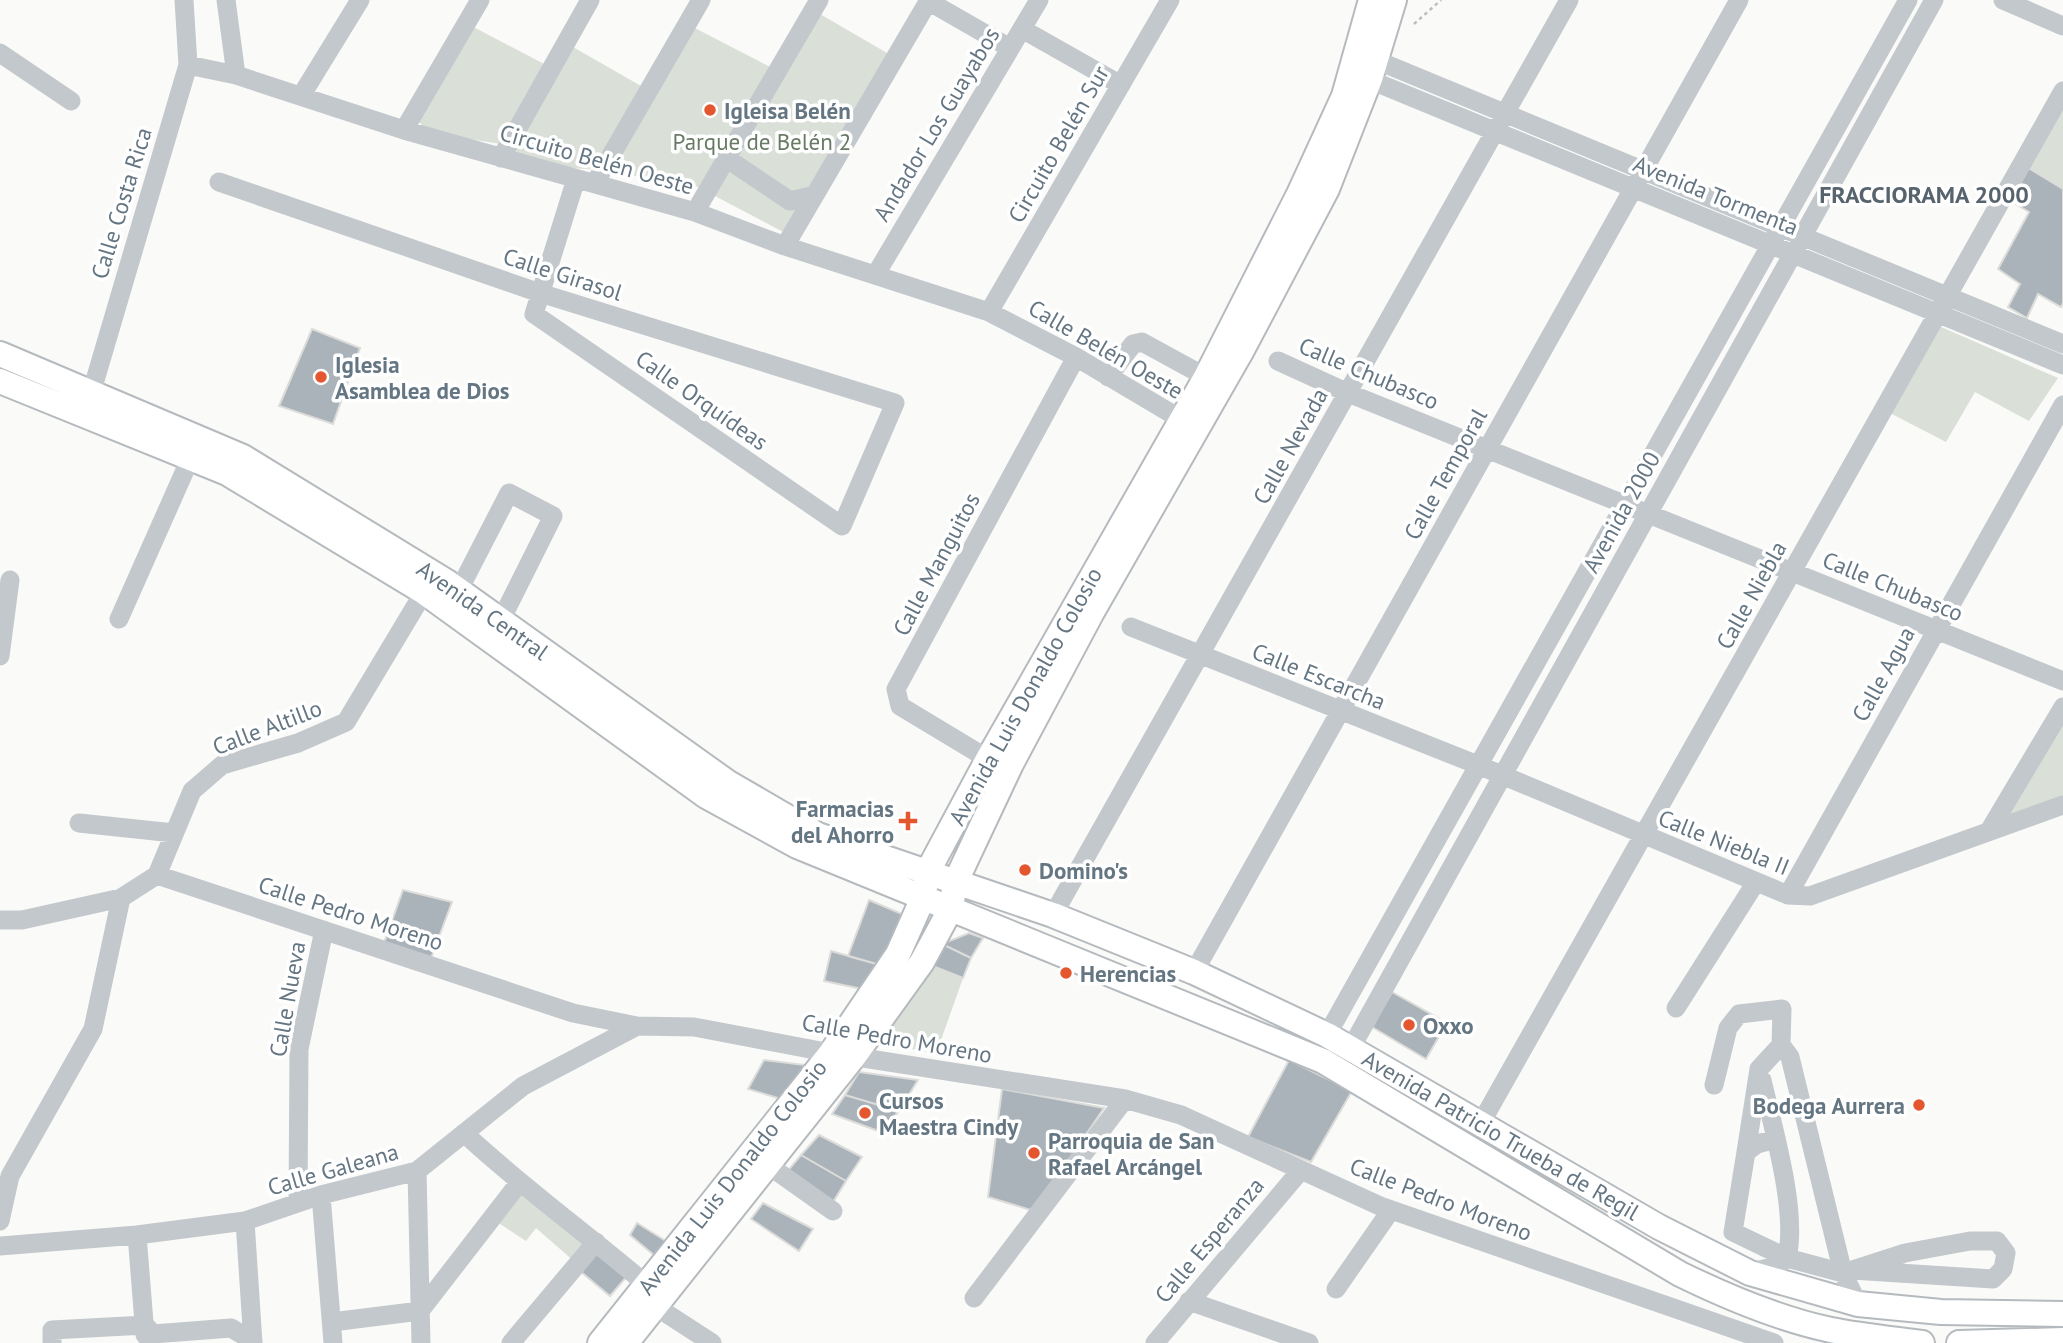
<svg xmlns="http://www.w3.org/2000/svg" width="2063" height="1343" font-family="'PT Sans',sans-serif">
<rect width="100%" height="100%" fill="#fafaf8"/>
<path fill="#dadfd7" d="M813 10 894 57 791 236 694 185 592 169 557 168 523 158 508 145 430 133 412 115 466 23 544 64 559 39 648 90 687 24 778 71Z
M2063 105V189L2027 167Z
M1939 326 2058 378 2029 421 1975 392 1946 442 1890 413Z
M2063 708V803L1995 829Z
M930 965 963 978 936 1054 879 1042Z
M518 1188 592 1243 575 1262 536 1228 526 1241 494 1220Z"/>
<path fill="#aab3b9" stroke="#dcdcda" stroke-width="2" d="M2027 167 2063 189V303L2061 307 2038 294 2027 318 2008 307 2020 284 1998 269 2029 212 2009 200Z
M312 329 360 348 333 424 279 406Z
M403 890 452 902 430 961 384 943Z
M869 900 909 917 880 965 848 956Z
M969 933 983 938 971 958 942 944Z
M942 944 971 958 963 978 930 965Z
M831 951 880 965 867 990 824 981Z
M1392 992 1447 1023 1426 1059 1372 1027Z
M764 1060 813 1066 788 1101 748 1089Z
M1289 1060 1352 1091 1311 1162 1248 1137Z
M859 1072 918 1080 899 1111 845 1095Z
M1002 1089 1104 1108 1034 1211 988 1197Z
M845 1095 899 1111 881 1132 832 1114Z
M819 1135 862 1157 846 1181 801 1155Z
M801 1155 846 1181 830 1207 785 1174Z
M763 1203 813 1229 799 1251 751 1219Z
M637 1223 677 1248 661 1261 630 1235Z
M594 1250 629 1274 610 1296 580 1271Z"/>
<g fill="none" stroke-linecap="round" stroke-linejoin="round">
<g stroke="#b5babe" stroke-width="28">
<path id="major" d="M0 354 243 457 447 582 727 782 818 835 1053 915 1194 972 1327 1035 1659 1227 1750 1273 1858 1304 1941 1312 2063 1314
M0 381 227 473 424 592 706 796 797 846 1323 1061 1680 1274C1727 1297 1779 1319 1831 1330 1861 1336 1892 1339 1922 1343
M600 1343 831 1053 898 954 923 898 928 871 988 759 1206 377 1299 194 1344 96 1371 0
M626 1343 855 1055 922 962 950 910 956 881 1011 764 1092 612 1242 350 1327 189 1370 79 1394 0
M1959 1343 2063 1340"/>
</g>
<path stroke="#bbbfc2" stroke-width="2.5" stroke-dasharray="3.5 3.5" stroke-linecap="butt" d="M1414 24 1441 0"/>
<path stroke="#c3c8cc" stroke-width="19" d="M226 0 236 75
M2003 0 2063 26
M928 1 1010 48
M1022 29 1121 85
M0 53 71 101
M1376 60 2063 344
M188 65 236 75 404 130 695 212 785 246 989 312 1076 357 1194 427
M1358 75 2063 365
M301 96 360 0
M404 130 480 0
M501 158 590 0
M726 158 790 201 811 196
M219 182 540 293 895 403 842 526 534 314 576 179
M595 183 701 0
M695 212 819 0
M785 246 929 0
M876 274 1039 0
M989 312 1170 0
M1278 361 1348 393 2063 681
M1108 377 1133 344 1142 342 1206 377
M88 404 188 65 184 0
M459 590 509 493 553 516 501 620
M119 619 190 459
M1131 627 1478 765 1788 895 1810 896 2063 805
M0 656 10 580
M988 759 900 706 896 689 1076 357
M79 823 174 833
M1989 831 2063 707
M157 875 192 791 222 765 298 743 346 722 424 592
M1788 895 2063 405
M1053 915 1569 0
M0 920H22L121 898 157 875 573 1013 637 1026 694 1027 831 1053 1125 1099 1181 1115 1380 1206 1774 1343
M1194 972 1739 0
M1676 1008 1756 882
M1327 1035 1908 0
M1351 1048 1934 0
M1714 1085 1728 1028 1739 1014 1782 1009 1781 1045
M1481 1123 2063 91
M464 1133C522 1187 586 1233 647 1285
M1776 1139 1757 1144 1746 1152 1733 1232 1787 1258 1843 1273 1905 1253 1970 1241H1997L2006 1253 2003 1269 1993 1279 1852 1270
M1746 1152 1759 1069 1781 1045 1790 1057 1843 1273 1858 1304
M768 1165 833 1211
M417 1171 421 1343
M321 1195 333 1343
M298 1202 299 1049 324 930
M0 1221 10 1176 93 1029 121 898
M245 1221 253 1343
M137 1235 145 1335
M0 1246 137 1235 245 1221 321 1195 417 1171 523 1086 637 1026
M1750 1273 1775 1266 1787 1258C1798 1211 1773 1128 1762 1080
M1336 1289 1391 1210
M974 1298 1125 1099
M1189 1301 1309 1343
M655 1306 712 1343
M332 1322 420 1311 519 1183
M52 1343V1330L145 1325 153 1334 231 1328 253 1341
M511 1343 596 1242
M1155 1343 1301 1170"/>
<use href="#major" stroke="#fff" stroke-width="24"/>
</g>
<g fill="#e4572e" stroke="#fff" stroke-width="2.5">
<circle cx="710" cy="110" r="7"/>
<circle cx="321" cy="377" r="7"/>
<path d="M904.5 810.5h7v7h7v7h-7v7h-7v-7h-7v-7h7z"/>
<circle cx="1025" cy="870" r="7"/>
<circle cx="1066" cy="973" r="7"/>
<circle cx="1409" cy="1025" r="7"/>
<circle cx="1919" cy="1105" r="7"/>
<circle cx="865" cy="1113" r="7"/>
<circle cx="1034" cy="1153" r="7"/>
</g>
<g text-anchor="middle" dominant-baseline="central" stroke-width="7" stroke-linejoin="round" paint-order="stroke">
<g font-size="23" font-weight="bold" fill="#657683" stroke="#fff" text-anchor="start">
<text x="724" y="110">Igleisa Belén</text>
<text x="335" y="364">Iglesia<tspan x="335" dy="26">Asamblea de Dios</tspan></text>
<text x="894" y="808" text-anchor="end">Farmacias<tspan x="894" dy="26">del Ahorro</tspan></text>
<text x="1039" y="870">Domino's</text>
<text x="1080" y="973">Herencias</text>
<text x="1423" y="1025">Oxxo</text>
<text x="879" y="1100">Cursos<tspan x="879" dy="26">Maestra Cindy</tspan></text>
<text x="1905" y="1105" text-anchor="end">Bodega Aurrera</text>
<text x="1048" y="1140">Parroquia de San<tspan x="1048" dy="26">Rafael Arcángel</tspan></text>
</g>
<g font-size="23" fill="#657683" stroke="#fff">
<text transform="translate(936 124) rotate(-59)">Andador Los Guayabos</text>
<text transform="translate(1058 144) rotate(-60)">Circuito Belén Sur</text>
<text transform="translate(597 159) rotate(16)">Circuito Belén Oeste</text>
<text transform="translate(1716 195) rotate(22)">Avenida Tormenta</text>
<text transform="translate(121 203) rotate(-73)">Calle Costa Rica</text>
<text transform="translate(563 274) rotate(18)">Calle Girasol</text>
<text transform="translate(1106 349) rotate(30)">Calle Belén Oeste</text>
<text transform="translate(1369 373) rotate(23)">Calle Chubasco</text>
<text transform="translate(702 400) rotate(35)">Calle Orquídeas</text>
<text transform="translate(1290 446) rotate(-61)">Calle Nevada</text>
<text transform="translate(1445 474) rotate(-61)">Calle Temporal</text>
<text transform="translate(1621 512) rotate(-61)">Avenida 2000</text>
<text transform="translate(936 564) rotate(-62)">Calle Manguitos</text>
<text transform="translate(1893 586) rotate(22)">Calle Chubasco</text>
<text transform="translate(1751 595) rotate(-61)">Calle Niebla</text>
<text transform="translate(483 610) rotate(35)">Avenida Central</text>
<text transform="translate(1883 674) rotate(-61)">Calle Agua</text>
<text transform="translate(1319 676) rotate(22)">Calle Escarcha</text>
<text transform="translate(1025 696) rotate(-61)">Avenida Luis Donaldo Colosio</text>
<text transform="translate(267 727) rotate(-21)">Calle Altillo</text>
<text transform="translate(1724 842) rotate(22)">Calle Niebla II</text>
<text transform="translate(351 913) rotate(18)">Calle Pedro Moreno</text>
<text transform="translate(287 999) rotate(-80)">Calle Nueva</text>
<text transform="translate(897 1038) rotate(10)">Calle Pedro Moreno</text>
<text transform="translate(1501 1135) rotate(30)">Avenida Patricio Trueba de Regil</text>
<text transform="translate(333 1169) rotate(-16)">Calle Galeana</text>
<text transform="translate(732 1177) rotate(-52)">Avenida Luis Donaldo Colosio</text>
<text transform="translate(1441 1199) rotate(21)">Calle Pedro Moreno</text>
<text transform="translate(1209 1240) rotate(-50)">Calle Esperanza</text>
</g>
<g font-size="23" fill="#687a64" stroke="#fff">
<text x="762" y="141">Parque de Belén 2</text>
</g>
<g font-size="24" font-weight="bold" fill="#57646e" stroke="#fff">
<text x="1924" y="194">FRACCIORAMA 2000</text>
</g>
</g>
</svg>
